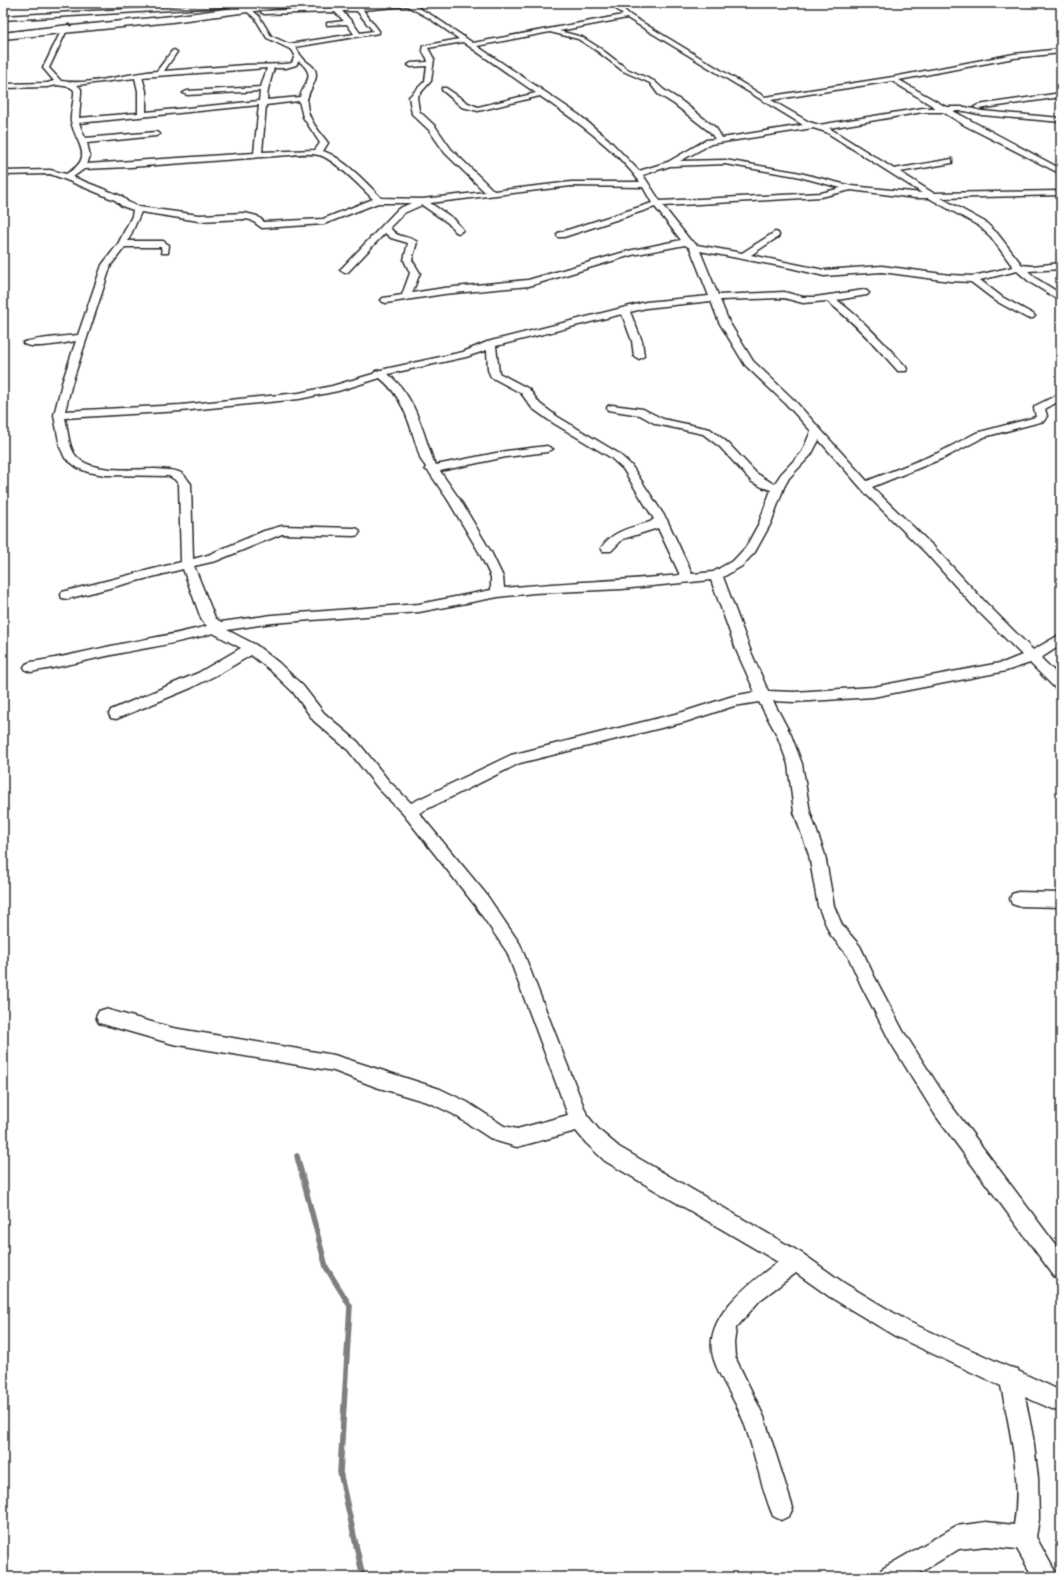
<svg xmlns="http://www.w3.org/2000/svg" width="1064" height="1580" font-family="Kalam,sans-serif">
<rect width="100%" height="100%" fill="#fff"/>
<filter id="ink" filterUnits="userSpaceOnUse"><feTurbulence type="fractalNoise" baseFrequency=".025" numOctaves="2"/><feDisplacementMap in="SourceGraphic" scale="8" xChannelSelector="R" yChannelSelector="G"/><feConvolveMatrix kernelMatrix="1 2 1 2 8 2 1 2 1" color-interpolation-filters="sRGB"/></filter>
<g filter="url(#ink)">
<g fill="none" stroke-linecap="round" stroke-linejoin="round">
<path stroke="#7e7e7e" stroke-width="5.5" d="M297 1156 326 1267 350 1306 340 1472 363 1577"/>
<g stroke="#2b2b2b" stroke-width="3">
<path id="minor" d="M236 3H281L278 5 247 6 259 16 271 36 289 44 354 34 347 24 327 25V23L344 21 335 12 264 14 261 12 262 11 359 7 410 3 433 16 473 43 623 15 610 3H617L630 15 765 97 893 77 1014 54 1061 49V53L1014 58 899 80 946 107H965L982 111 1061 118V122L982 115 965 111H953L1061 169V174L966 126 943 112H923L829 128 894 169 952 159V163L900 172 933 193 1061 191V195L941 198 985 222 997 233 1022 265 1032 266 1061 263V269L1028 271 1037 279 1061 294V301L1031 283 1017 271 980 280 1002 297 1033 314 1035 316 1033 318H1027L996 301 971 282 950 281 882 272 824 276 791 268 700 251 718 295 784 292 803 297H815L864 290 867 291 869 293 867 295 837 300C862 319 884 343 906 367L907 369 906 371H898C876 346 854 322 827 301L803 303 784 298 720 300 729 322 753 361 794 400 867 481 938 453 976 433 1036 417 1034 408 1035 406 1061 393V400L1045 409 1047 416 1044 421 984 437 946 457 872 487 934 547 987 604 1033 650 1061 634V645L1041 658 1061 678V691L1056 689 1030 663 1006 671 873 697 794 702 773 701 791 735 802 764 810 812 825 855 834 906 842 925 860 946 874 976 903 1031 950 1104 1061 1252V1279L1054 1276 936 1116 891 1043 861 985 848 956 830 934 818 906 809 855 794 812 788 764 777 735 759 702 734 706 685 722 520 763 419 813 486 894 520 944 587 1115 600 1131 619 1147 803 1254 844 1283 909 1322 1009 1367 1018 1369V1371L1061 1391V1413L1025 1397 1033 1437 1038 1478 1039 1519 1036 1537 1058 1577H1033L1017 1549 986 1546 959 1549 913 1577H878L882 1569 956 1526 986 1522 1014 1525C1022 1479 1010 1431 1001 1386L895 1336 830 1297 796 1273 760 1300 736 1328 734 1343 735 1357 764 1417 793 1508 789 1516 781 1520 773 1516C760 1485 755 1451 743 1420 735 1399 721 1381 714 1360 700 1318 750 1283 778 1262L605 1161 586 1143 576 1131 517 1147 493 1140 453 1114 430 1103 376 1087 334 1071 173 1044 99 1023 96 1017 99 1011 105 1009 173 1028 334 1055 440 1089 467 1102 504 1126 517 1129 568 1115 507 952 474 904 404 815 378 788 348 750 314 721 293 692 269 669 251 655 224 671 191 688 116 719 111 718 109 714 111 710 198 673 241 648 213 633C183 642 152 647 121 653 91 659 61 667 31 672L26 670 24 667 26 664 31 662C61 658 91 650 121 644 150 638 179 634 207 626L202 621 183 569 67 599 62 598 61 595 62 592 181 562 179 484 174 479 169 476 105 475 88 472 78 468 65 458 60 447 54 415 62 383 76 341C66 343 29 350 23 343 27 339 69 336 78 335L102 265 118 244 132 216 133 210 122 206 115 200 64 179 50 174 3 175V171L50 170 66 174C96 157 76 145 71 121 70 111 75 100 74 90L70 87 57 85 47 87 3 88V84L47 83 54 81 43 68 62 29 3 37V33L69 25V27L65 28 67 30 49 68 61 81C90 86 127 73 157 71L172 51 174 50 177 52 164 71 245 65 286 64 292 63 295 55 292 50 267 38 255 18 240 6 3 20V16ZM407 6 429 18 459 39 423 46C420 52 428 56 428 62L411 63 408 65 411 67 427 66 425 81 409 97 412 114 429 130 445 153 485 192 422 199 381 198C366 182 343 158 323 151L328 143C320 132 308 120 307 105 305 92 320 81 315 70 312 64 305 62 302 57 299 54 298 50 295 47L379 33V31L363 10ZM342 11H357L373 31 360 33 353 23ZM627 18 803 125 722 138 716 128 680 100 664 90 654 81 627 69 601 49 582 37 559 31ZM550 32 578 39 597 51 623 71 650 83 658 94 674 104 710 132 715 139 706 140 668 162 639 171 608 139 579 115 477 46ZM463 42 536 93 478 107 468 103 446 88H442V90L462 107 478 111 540 96C575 120 615 148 640 182H571L494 191 451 149 435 126 419 111 417 97 431 81 434 59 428 48ZM299 61C317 77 305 80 300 97L267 100 268 89 274 68H286L296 65ZM267 68 261 87 187 91 183 93 187 95 260 91 259 101 146 112V91L142 77ZM135 78 138 91V113L79 118 81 93V89L77 85ZM892 81 936 108H923L819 125 809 122 771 100ZM299 101 303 117 320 143 315 150 262 152 266 105ZM259 105 254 153 87 164 90 156 87 143 156 136 160 134 156 132 85 138 79 123ZM813 128 826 132 922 193 851 186 796 172 725 160 680 161 711 144ZM290 155C299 154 309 153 319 155 333 158 362 188 373 199L323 219 264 222 257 216 245 213 199 215 139 207 128 202 121 196 73 177 84 169 130 167ZM725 164 796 176 841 188 821 193 660 201 643 175 670 166ZM571 186 643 187 652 203 558 233 557 235 558 237H564L655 207 681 240 628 251 528 280 444 288 412 293 420 273 412 260 417 242C409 235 396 239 390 227L404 213 422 205 448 223 456 232 459 233 463 230 454 219 430 203ZM851 190 915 198H929L979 226 991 237 1013 267 973 276 950 275 882 266 824 270 751 255 778 237 779 235 778 233 775 232 742 253 697 245 690 240 663 206 821 197ZM378 203H411L398 209 340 270 345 273 348 272 385 233 391 238 408 243 404 260 410 273 402 295 383 298 381 300 383 302 386 303 444 294 529 286 632 255 685 245 690 248 709 296 646 302 487 342 463 352 376 371 373 374 332 386 299 393 181 405 65 411 72 383 111 265 125 247H161L162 253H168L169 245 163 241H128L141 212 199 221 245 219 251 220 262 228 324 224ZM711 301 719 322 745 365 786 404 811 431 802 452 781 474 775 483H772L756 473 728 443 710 429 663 419 643 409 612 405 608 406 607 408 608 410 640 415 656 424 703 434 720 447 752 482 762 487 771 490 759 523 746 547 734 560 713 572 692 574 667 520 631 465 618 453 558 417 540 404 529 389 499 373 496 346 622 314 632 341 634 356 639 359 644 356 642 341 630 312 646 308ZM487 350 488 370 491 377 521 393 532 408 550 421 610 457 623 469 654 519 650 522C631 528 613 530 601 548L603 551H611L623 539 658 528 680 575C621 581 562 582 504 588L503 577 491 552 460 500 440 471 506 457 547 452 553 449 547 446 506 451 436 465 433 460C422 429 415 396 388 374L466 357ZM380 378C406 399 411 430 421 460L426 467 425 469 429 472 448 500 479 552 491 577V590L419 604 272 615 221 622 215 618 194 566 216 561 282 534 354 536 358 535 360 532 358 529 354 528 282 526 264 531 208 555 193 559 191 484C188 480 185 475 181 473 173 469 164 470 156 469 135 469 91 474 76 456 68 447 68 429 65 418L181 411 299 399 338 391ZM819 440 868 496 926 553 977 610 1022 655 1005 662 873 687 794 692 768 691 751 652 723 577 742 566 755 552 771 523 784 487 789 478 811 455ZM711 580 737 652 755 692 733 696 683 712 511 755 411 803 388 780 358 742 324 713 303 686 279 663 256 645 227 630 272 623 419 612 498 597 534 593 622 589Z
M1061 93V97L978 109 974 107 978 105Z
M1018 892 1061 893V907L1018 906 1012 904 1010 899 1012 894Z"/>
</g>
<g stroke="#2b2b2b" stroke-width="3">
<path id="highway" d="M273 3H297L293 6 172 22 3 39V33L172 16Z"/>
</g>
<use href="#minor" fill="#fff" fill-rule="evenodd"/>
<use href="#highway" fill="#fff" fill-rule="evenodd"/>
</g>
</g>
<rect width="1064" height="1580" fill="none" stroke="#fff" stroke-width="16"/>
<rect x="8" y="8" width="1048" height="1564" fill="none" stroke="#2b2b2b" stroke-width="1.5" filter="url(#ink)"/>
</svg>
